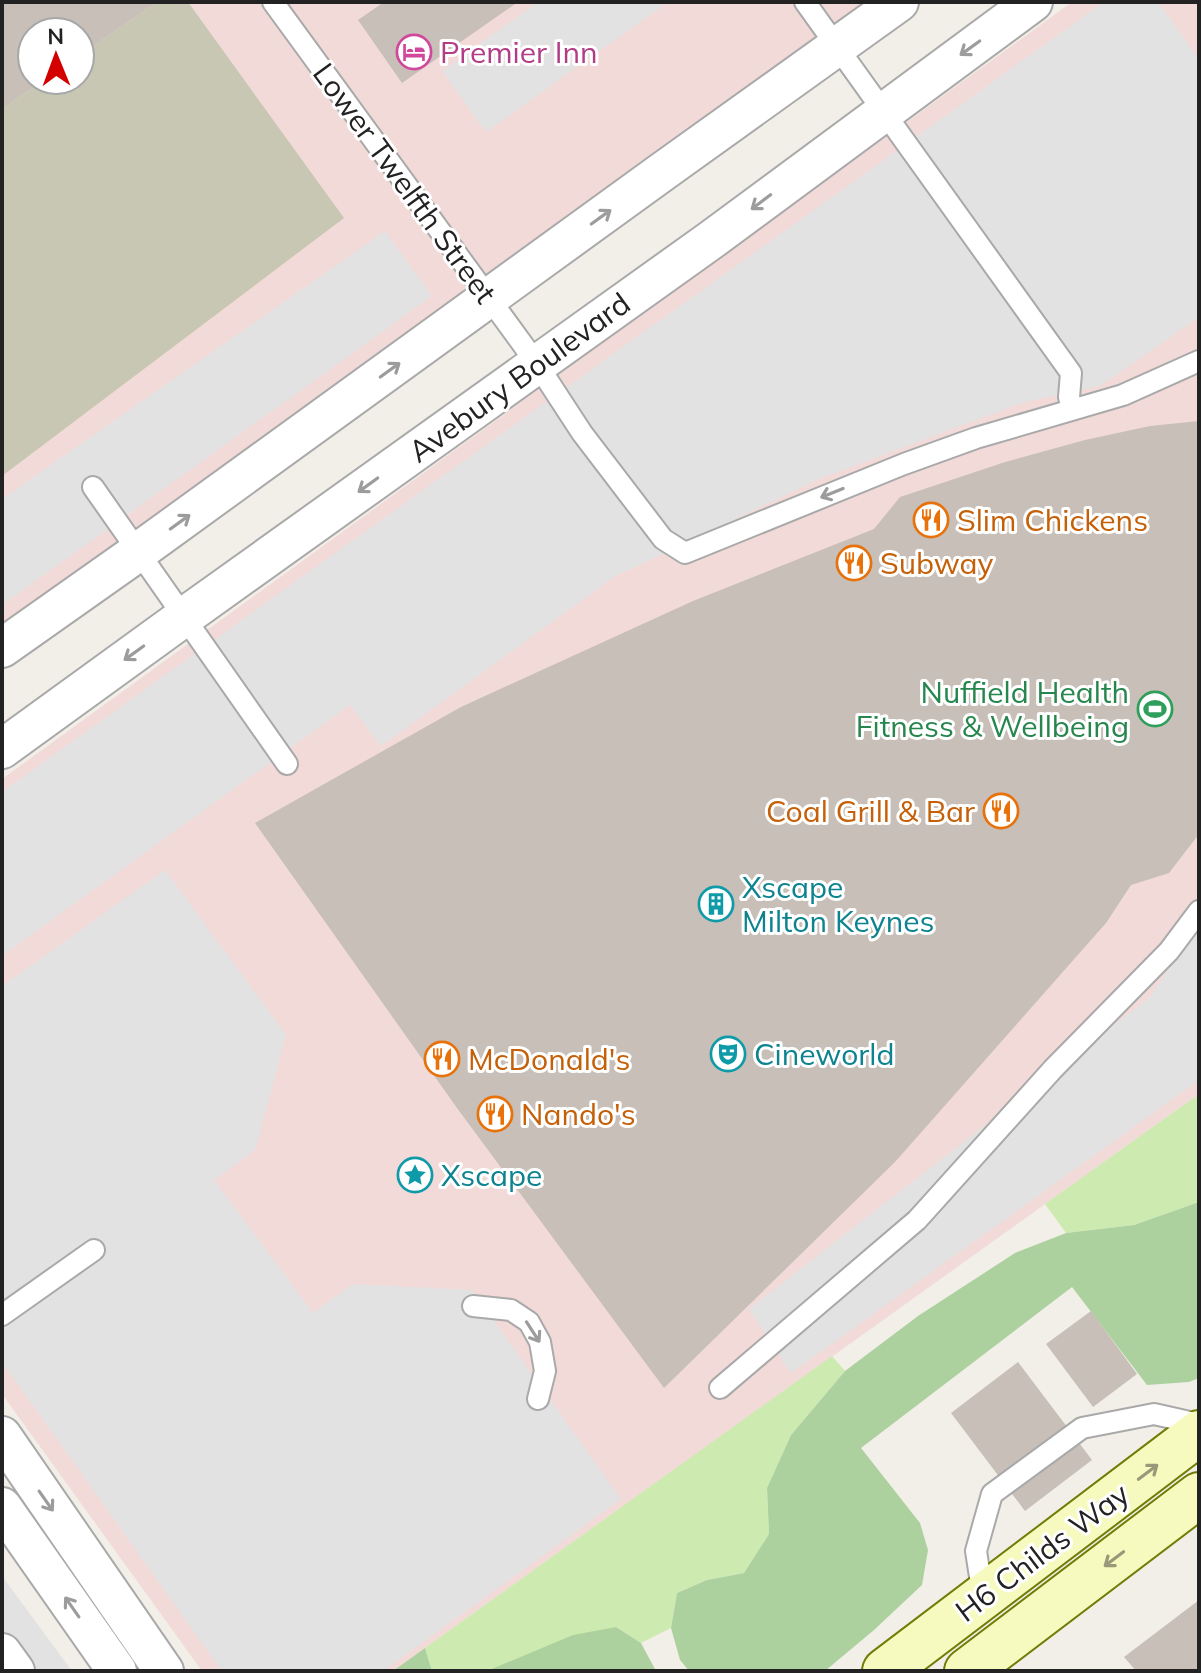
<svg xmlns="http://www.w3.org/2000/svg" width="1201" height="1673" font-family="Mulish,sans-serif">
<rect width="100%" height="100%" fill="#f2efe9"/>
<path fill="#f2dad9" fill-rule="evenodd" d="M2 2H865L2 628ZM32 32H80V80H32Z
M1072 2H1199V1094L393 1671H202L2 1394V779Z"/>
<path fill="#c7c7b4" d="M157 2H188L344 218 2 476V109L44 80H80V55Z"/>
<path fill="#cdebb0" d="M1199 1094V1202L1134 1225 1066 1233 1045 1204Z
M832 1356 845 1371 791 1435 767 1488 769 1534 744 1573 707 1580 677 1593 671 1628 641 1643 616 1627 487 1671H432L425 1648Z"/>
<path fill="#add19e" d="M1199 1202V1378L1189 1382 1147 1385 1072 1287 861 1448 920 1523 928 1550 922 1585 874 1630 825 1671H689L680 1660 671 1628 677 1593 707 1580 744 1573 769 1534 767 1488 791 1435 845 1371 918 1316 1015 1253 1066 1233 1134 1225Z
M616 1627 641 1643 656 1671H487L573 1635Z
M425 1648 432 1671H393Z"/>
<path fill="#e2e2e2" d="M538 2H668L486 132 442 71Z
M1104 2H1158L1199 59V317L1100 386 1025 402 819 479 614 577 381 746 350 705 2 956V792Z
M385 231 432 296 2 605V499Z
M165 870 286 1035 255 1150 214 1180 313 1313 353 1284 472 1290 621 1499 383 1671H222L2 1362V986Z
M1199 924V1080L791 1373 749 1309 1150 997Z
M2 1576 72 1671H2Z"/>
<path fill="#c7bfb8" d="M2 2H157L80 55V32H32V80H44L2 109Z
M384 2H518L402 83 358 20Z
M1199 421V834L1169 873 1131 885 1106 923 895 1162 664 1388 457 1108 255 823 461 707 693 601 874 529 900 497 1002 463 1085 440 1150 426Z
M1091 1311 1137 1374 1093 1407 1046 1344Z
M1018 1362 1092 1460 1025 1511 951 1413Z
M1199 1600V1671H1136L1124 1657Z"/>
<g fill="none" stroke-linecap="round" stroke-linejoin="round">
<g stroke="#a9a9a9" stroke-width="24">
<path id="lane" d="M273 2 537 364 582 433 663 539 685 553 904 464 976 438 1123 395 1199 361
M805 2 1071 373 1069 397 1072 409
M93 487 287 764
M473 1306 511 1310 529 1322 540 1342 545 1371 538 1399
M2 1315 94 1250
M720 1388 917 1220 1053 1069 1169 951 1199 911
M983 1596 976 1551 992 1494 1082 1428 1154 1414 1199 1424"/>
</g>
<g stroke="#a9a9a9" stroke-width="42">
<path id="street" d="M2 648 138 552 662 172 899 2
M2 749 184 617 711 240 1033 2
M2 1436 164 1671
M2 1507 117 1671
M2 1653 15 1671"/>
</g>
<g stroke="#707d05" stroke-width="48">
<path id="secondary" d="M885 1671 1199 1433
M967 1671 1199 1495"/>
</g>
<use href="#lane" stroke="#fff" stroke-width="20"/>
<use href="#street" stroke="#fff" stroke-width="38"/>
<use href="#secondary" stroke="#f7fabf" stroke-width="44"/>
</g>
<defs><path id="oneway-shaft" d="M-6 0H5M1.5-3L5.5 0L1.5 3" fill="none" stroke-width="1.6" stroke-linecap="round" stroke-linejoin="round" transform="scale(2)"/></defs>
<g stroke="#9c9c9c">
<use href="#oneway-shaft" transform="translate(970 48) rotate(144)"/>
<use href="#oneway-shaft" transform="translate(761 202) rotate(143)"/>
<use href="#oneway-shaft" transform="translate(601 217) rotate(-36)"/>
<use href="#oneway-shaft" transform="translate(390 370) rotate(-36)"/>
<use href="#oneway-shaft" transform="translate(368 485) rotate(144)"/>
<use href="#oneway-shaft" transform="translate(832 493) rotate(158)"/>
<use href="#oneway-shaft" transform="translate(180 522) rotate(-36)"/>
<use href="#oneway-shaft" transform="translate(134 653) rotate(144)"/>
<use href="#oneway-shaft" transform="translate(533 1332) rotate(57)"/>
<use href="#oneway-shaft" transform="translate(46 1501) rotate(55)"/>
<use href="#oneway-shaft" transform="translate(72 1607) rotate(-125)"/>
</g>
<g stroke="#979978">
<use href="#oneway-shaft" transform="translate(1148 1472) rotate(-37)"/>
<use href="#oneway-shaft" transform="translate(1114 1559) rotate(143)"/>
</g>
<defs>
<g id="hotel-ring" transform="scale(1.8)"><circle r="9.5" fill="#fff" stroke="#d1479c" stroke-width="1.5"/><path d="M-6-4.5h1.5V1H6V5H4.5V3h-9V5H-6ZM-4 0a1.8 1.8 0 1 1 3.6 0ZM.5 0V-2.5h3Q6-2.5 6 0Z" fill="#d1479c"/></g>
<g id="restaurant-ring" transform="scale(1.8)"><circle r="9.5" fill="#fff" stroke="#e8710a" stroke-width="1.5"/><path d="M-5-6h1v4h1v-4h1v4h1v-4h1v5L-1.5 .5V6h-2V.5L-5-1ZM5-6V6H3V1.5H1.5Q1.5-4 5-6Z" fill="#e8710a"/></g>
<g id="stadium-ring" transform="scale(1.8)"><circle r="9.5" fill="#fff" stroke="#2e9e5b" stroke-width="1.5"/><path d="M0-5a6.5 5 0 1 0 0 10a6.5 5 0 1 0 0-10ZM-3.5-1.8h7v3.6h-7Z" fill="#2e9e5b"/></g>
<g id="building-ring" transform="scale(1.8)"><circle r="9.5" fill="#fff" stroke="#0f9aa8" stroke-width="1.5"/><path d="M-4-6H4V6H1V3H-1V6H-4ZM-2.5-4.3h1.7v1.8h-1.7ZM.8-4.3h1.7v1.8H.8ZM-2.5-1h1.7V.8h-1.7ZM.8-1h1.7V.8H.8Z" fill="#0f9aa8"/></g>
<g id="theatre-ring" transform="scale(1.8)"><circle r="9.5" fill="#fff" stroke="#0f9aa8" stroke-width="1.5"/><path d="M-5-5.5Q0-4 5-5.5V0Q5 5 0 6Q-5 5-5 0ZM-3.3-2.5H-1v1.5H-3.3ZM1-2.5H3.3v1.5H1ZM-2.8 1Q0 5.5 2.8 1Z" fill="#0f9aa8"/></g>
<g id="sight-ring" transform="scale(1.8)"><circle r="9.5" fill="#fff" stroke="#0f9aa8" stroke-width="1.5"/><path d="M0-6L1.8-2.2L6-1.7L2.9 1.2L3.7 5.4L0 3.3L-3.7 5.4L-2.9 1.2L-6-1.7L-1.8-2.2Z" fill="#0f9aa8"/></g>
</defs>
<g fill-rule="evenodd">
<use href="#hotel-ring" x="414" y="52"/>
<use href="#restaurant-ring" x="931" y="520"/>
<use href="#restaurant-ring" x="854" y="563"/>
<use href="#stadium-ring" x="1155" y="709"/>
<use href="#restaurant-ring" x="1001" y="811"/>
<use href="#building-ring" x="716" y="904"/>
<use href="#theatre-ring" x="728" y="1054"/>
<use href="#restaurant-ring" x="442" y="1059"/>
<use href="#restaurant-ring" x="495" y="1114"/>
<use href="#sight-ring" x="415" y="1175"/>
</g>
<g text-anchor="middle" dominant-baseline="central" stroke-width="6" stroke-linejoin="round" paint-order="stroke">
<g font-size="30" fill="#b23c85" stroke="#fff" text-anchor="start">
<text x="440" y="52">Premier Inn</text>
</g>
<g font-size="30" fill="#222" stroke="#fff">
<text transform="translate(405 183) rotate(54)">Lower Twelfth Street</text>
<text transform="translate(519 377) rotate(-36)">Avebury Boulevard</text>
<text transform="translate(1042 1552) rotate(-37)">H6 Childs Way</text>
</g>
<g font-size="30" fill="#c56008" stroke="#fff" text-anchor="start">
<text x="957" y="520">Slim Chickens</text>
<text x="880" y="563">Subway</text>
<text x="975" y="811" text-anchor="end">Coal Grill &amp; Bar</text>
<text x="468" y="1059">McDonald's</text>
<text x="521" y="1114">Nando's</text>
</g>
<g font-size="30" fill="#27864d" stroke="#fff" text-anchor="end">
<text x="1129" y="692">Nuffield Health<tspan x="1129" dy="34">Fitness &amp; Wellbeing</tspan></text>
</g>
<g font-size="30" fill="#0d838f" stroke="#fff" text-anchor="start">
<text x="742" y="887">Xscape<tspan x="742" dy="34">Milton Keynes</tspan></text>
<text x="754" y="1054">Cineworld</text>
<text x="441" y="1175">Xscape</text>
</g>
</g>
<rect width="1201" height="1673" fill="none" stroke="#222222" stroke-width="8"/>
<g transform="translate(56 56) rotate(359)"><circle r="38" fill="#ffffff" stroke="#a7a7a7" stroke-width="2"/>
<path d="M0-6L14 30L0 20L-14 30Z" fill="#d40000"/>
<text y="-12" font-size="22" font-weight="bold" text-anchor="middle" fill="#222222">N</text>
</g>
</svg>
